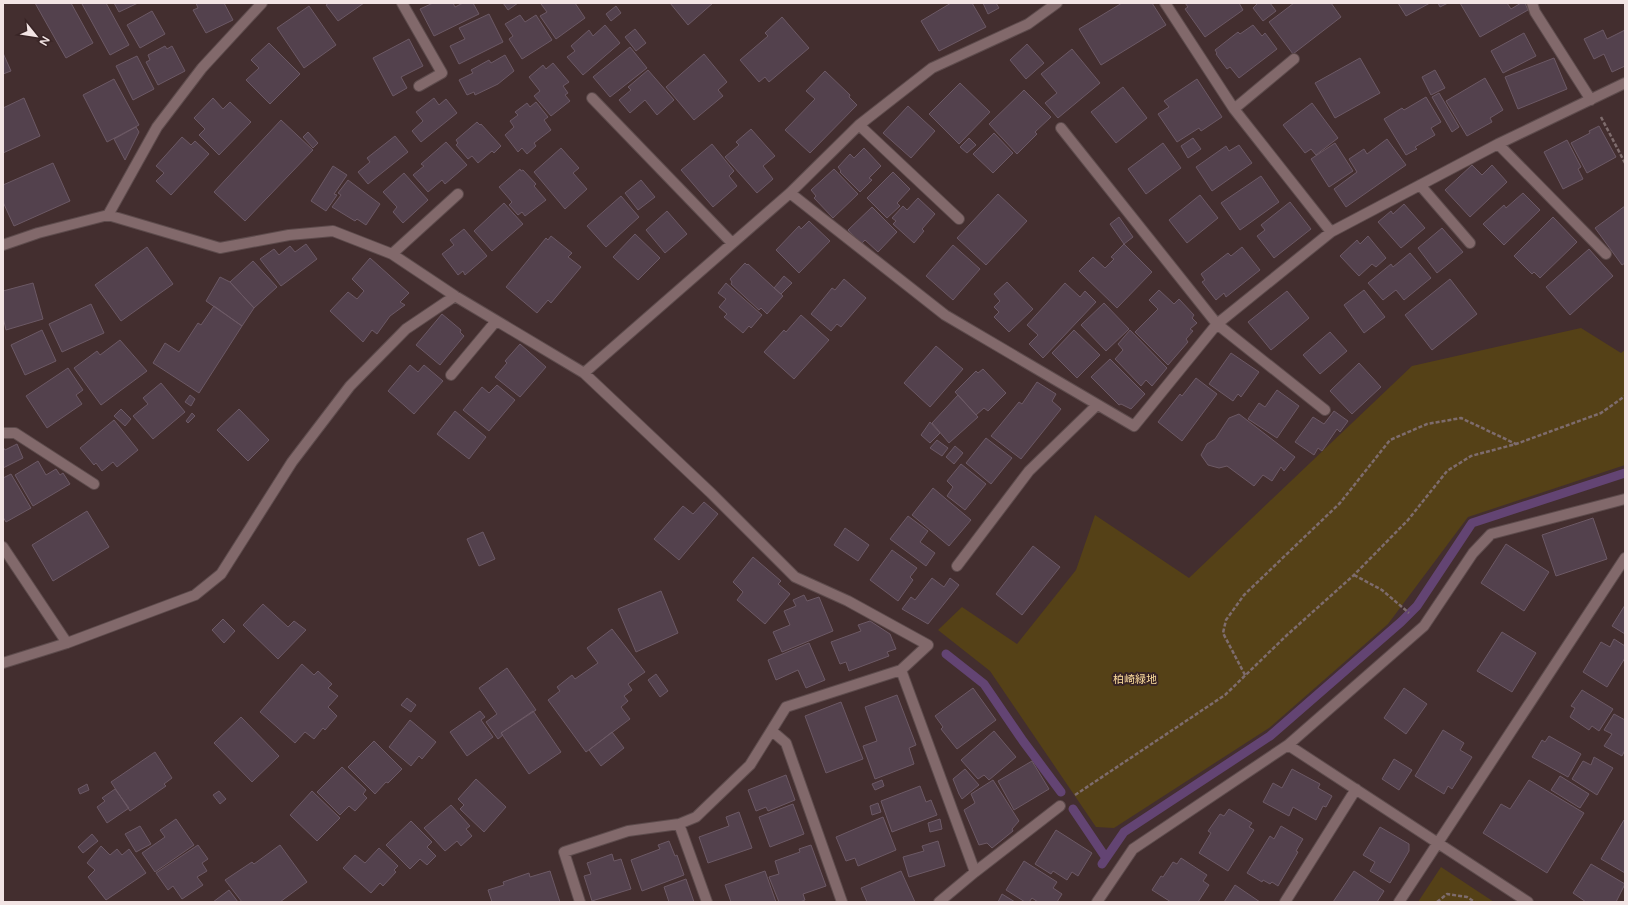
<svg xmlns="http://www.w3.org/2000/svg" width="1628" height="905" font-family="'Varela Round','Noto Sans JP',sans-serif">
<rect width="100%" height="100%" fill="#432e2f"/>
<path fill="#554117" d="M1581 328 1621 353 1625 350V465L1468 517 1388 624 1269 728 1114 828 1096 827 990 671 938 630 962 607 1017 644 1076 570 1095 515 1189 578 1412 366Z
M1441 867 1494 902H1418Z"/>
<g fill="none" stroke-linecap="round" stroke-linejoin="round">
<path stroke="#634473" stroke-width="9" d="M946 654 984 684 1023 741 1061 792
M1073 809 1106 858
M1102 864 1124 832 1270 736 1401 622 1417 606 1472 523 1625 473"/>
</g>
<path fill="#53414d" stroke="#6c5965" d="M35 3H71L93 43 66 58Z
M84 3H106L129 45 110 55 82 4Z
M114 3H138L119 12Z
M196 3H224L233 20 206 33 193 10 198 8Z
M329 3H364L338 21 326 5Z
M433 3H453L455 7 463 3H473L479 14 434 36 420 9Z
M503 3H518L508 10Z
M543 3H575L585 18 556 39 540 16 547 12 541 4Z
M670 3H713L688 25Z
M951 3H972L986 27 939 51 921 21Z
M983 3H996L999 8 988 14Z
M1122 3H1152L1166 25 1101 65 1079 29Z
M1185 3H1239L1243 10 1205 37 1185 9 1188 7Z
M1258 3H1270L1276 11 1263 21 1253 8Z
M1294 3H1331L1341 17 1293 54 1269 22Z
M1398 3H1430L1406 16Z
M1438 3H1448L1440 7Z
M1460 3H1507L1511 9 1521 3H1525L1528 10 1480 37Z
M309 6 336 45 304 68 277 28Z
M616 6 621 13 611 21 606 14Z
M152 11 165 34 140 48 127 25Z
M489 14 503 42 459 64 450 46 465 39 459 28Z
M520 15 525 22 536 15 552 40 522 59 509 39 513 36 505 24Z
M782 17 809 48 769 82 765 77 759 82 740 60 768 36 765 33Z
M605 25 620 43 583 75 567 57 575 51 571 46 589 30 593 36Z
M1253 25 1262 36 1265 33 1277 49 1239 78 1230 67 1227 69 1216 54 1217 53 1215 50 1238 32 1240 34Z
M635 29 646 43 636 51 625 37Z
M1603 30 1607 39 1625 30V66L1612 72 1604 54 1594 59 1584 39Z
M1524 33 1536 56 1503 73 1491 51Z
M409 39 423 66 401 77 407 88 393 96 373 58Z
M269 43 300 74 270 104 246 80 259 68 251 60Z
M1027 44 1044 63 1026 79 1010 60Z
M165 46 167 49 172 46 185 71 158 85 146 62 150 60 148 55Z
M630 47 647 68 610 97 593 77Z
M1072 49 1100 83 1058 118 1045 103 1057 93 1041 74Z
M3 53 11 71 3 74Z
M704 54 727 82 718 90 723 96 694 120 666 87Z
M505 55 514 71 498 84 475 95 474 92 467 95 459 80 473 73 471 70 489 60 491 63Z
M137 56 154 89 133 100 116 66Z
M1360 58 1380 93 1335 118 1315 83Z
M1554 58 1567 89 1518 109 1505 77Z
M553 63 569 82 563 86 568 93 565 95 570 101 551 116 534 96 540 91 529 77 543 65 546 69Z
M648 70 674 100 657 115 645 100 630 113 619 100 631 90 628 87Z
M1435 70 1445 88 1431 95 1422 77Z
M825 71 850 95 849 97 857 105 810 153 785 130 815 99 806 91Z
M1485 78 1503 110 1490 118 1492 122 1467 136 1446 101Z
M114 79 139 125 107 142 83 95Z
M1197 79 1222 117 1201 131 1199 128 1177 142 1158 114 1169 107 1164 101Z
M960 83 990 112 959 144 929 114Z
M1123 87 1147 118 1116 143 1091 112Z
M1024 90 1051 117 1035 132 1037 134 1017 154 989 124Z
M1439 93 1459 127 1452 132 1432 97Z
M1426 97 1441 122 1431 128 1435 135 1415 147 1417 149 1406 155 1384 119 1402 108 1404 110Z
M24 98 40 136 3 153V108Z
M213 98 223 109 230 102 251 122 219 155 199 135 205 129 194 118Z
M434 98 439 105 446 99 457 113 421 142 412 131 423 121 416 112Z
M536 102 548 117 544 120 551 130 534 143 536 146 527 154 522 148 518 152 505 135 514 127 510 121 518 115 515 112 527 103 530 107Z
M1312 103 1338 138 1316 155 1311 149 1305 153 1283 125Z
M908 106 935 131 911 158 883 133Z
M281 120 313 150 245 221 214 192Z
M477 122 480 125 481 124 501 146 494 153 492 151 478 163 472 156 468 159 456 145 458 143 456 140Z
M1599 126 1616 157 1587 173 1571 143 1590 133 1589 131Z
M136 127 139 132 125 160 114 139Z
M751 129 775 156 763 166 773 179 757 193 725 157 739 145 736 142Z
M308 132 318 143 313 148 303 137Z
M994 133 1013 153 993 173 973 154Z
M395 136 408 152 368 184 358 172 370 162 367 158Z
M182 137 191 145 195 141 209 154 171 195 156 181 164 173 156 166Z
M969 138 976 145 967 153 960 147Z
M1193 138 1201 149 1188 158 1181 146Z
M1387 139 1406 165 1346 207 1334 189 1357 172 1349 159 1364 149 1367 154Z
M1567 140 1581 167 1578 169 1583 179 1563 189 1544 152Z
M446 142 467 165 445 184 442 180 428 192 413 175 424 166 421 164Z
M1163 143 1181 168 1146 194 1128 169Z
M1335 143 1353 171 1329 187 1311 159Z
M712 144 734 171 729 176 737 186 713 207 681 170Z
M1239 145 1252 163 1212 191 1196 167 1226 146 1229 151Z
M561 148 579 168 573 173 587 189 565 209 534 172Z
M864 148 881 166 869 178 872 180 860 192 840 172 841 171 838 167 850 154 854 158Z
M53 163 70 201 14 226 3 202V185Z
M1472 165 1482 175 1492 165 1507 182 1470 217 1445 190Z
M333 166 347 175 334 194 337 195 326 211 311 201Z
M520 169 521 171 523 170 536 184 534 186 546 200 525 216 522 212 518 215 509 205 512 202 499 187Z
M834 169 858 194 833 218 814 198 816 196 811 190Z
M893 172 910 189 897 203 900 206 887 218 867 198Z
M404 173 428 200 403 223 393 212 397 207 383 192Z
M1261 176 1279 202 1240 230 1221 203Z
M348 180 380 204 366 225 357 219 355 221 332 207 341 195 338 193Z
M641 180 655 197 638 210 625 193Z
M1523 193 1540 210 1504 245 1483 224 1504 205 1506 208Z
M998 194 1027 221 986 265 957 238Z
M1200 195 1218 218 1187 243 1169 220Z
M621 196 639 217 606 247 587 226Z
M918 198 935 214 922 229 924 231 914 243 893 224 896 221 892 218 903 206 907 210Z
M1290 202 1311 229 1274 258 1257 236 1265 230 1261 225Z
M504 203 523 224 492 251 474 231Z
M1404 204 1425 228 1401 248 1378 222 1391 211 1393 214Z
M1625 206V263L1622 265 1595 228Z
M872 207 897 232 878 252 865 240 861 244 848 230Z
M667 211 687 234 665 253 646 230Z
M1119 217 1133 237 1124 244 1110 224Z
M1553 217 1577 242 1540 278 1534 272 1532 274 1514 256Z
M809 221 830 241 799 273 776 250 799 226 801 229Z
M1442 228 1463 252 1437 273 1418 248Z
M464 229 487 256 465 275 463 271 458 275 442 254 454 245 450 240Z
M635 234 660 258 638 280 613 257Z
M551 236 572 253 568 257 581 267 551 303 548 300 537 313 506 287 546 238 548 240Z
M1368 236 1386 258 1376 267 1372 264 1359 276 1340 256 1357 240 1360 244Z
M306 244 317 259 281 286 260 259 274 249 279 255 290 246 295 252Z
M1124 244 1152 272 1117 308 1079 271 1093 257 1105 268 1114 259 1111 257Z
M953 245 980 269 953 300 926 276Z
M147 247 173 284 121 321 95 285Z
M1242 247 1260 270 1226 297 1224 293 1216 300 1202 282 1205 280 1201 274 1228 253 1231 256Z
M1589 249 1613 276 1570 315 1546 287Z
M1410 253 1431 278 1404 300 1396 290 1383 300 1368 283 1391 264 1393 267Z
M370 258 409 293 400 302 405 305 390 316 377 334 372 330 363 342 330 311 348 292 357 299 364 291 352 279Z
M253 261 277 287 254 308 230 282Z
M745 263 747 265 748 264 783 296 767 314 761 308 759 310 731 284 732 282 730 279Z
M784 276 792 283 781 294 774 288Z
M220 277 230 282 254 308 242 326 206 301Z
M844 279 866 298 841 327 837 324 831 331 811 314 832 288 835 290Z
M1450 279 1477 314 1432 350 1405 315Z
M1007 282 1033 309 1009 332 994 317 999 312 994 307 1000 301 994 294Z
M33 283 43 319 6 330 3 317V291Z
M726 283 762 315 751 328 749 326 743 333 724 317 727 314 719 307 726 299 718 293Z
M1065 283 1080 297 1085 291 1096 302 1043 358 1029 344 1038 335 1027 325Z
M1159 290 1174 304 1179 299 1194 315 1192 318 1197 323 1190 329 1193 331 1186 339 1188 342 1168 365 1135 332 1158 309 1149 300Z
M1364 290 1385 317 1364 333 1344 305Z
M1287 291 1309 318 1271 350 1248 322Z
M1104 303 1129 329 1106 351 1081 325Z
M91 304 104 333 62 352 49 324Z
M214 306 242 326 199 393 153 363 165 343 179 352 198 323 201 325Z
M442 314 461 330 460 332 464 336 440 365 416 345Z
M801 315 829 340 794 379 764 352 784 330 786 332Z
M42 330 56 361 25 375 11 345Z
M1074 330 1100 355 1077 378 1052 353Z
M1130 330 1167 368 1152 386 1146 380 1141 386 1115 359 1123 350 1118 344Z
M1330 332 1347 351 1320 374 1303 355Z
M120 340 147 371 101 405 74 368 97 351 100 355Z
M520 344 546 367 520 397 495 377 507 363 505 361Z
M936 346 963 369 930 407 904 383Z
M1231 353 1259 372 1241 397 1238 394 1233 401 1209 384Z
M1110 359 1145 394 1131 409 1121 404 1119 405 1091 377Z
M1359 363 1381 387 1352 414 1330 391Z
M410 365 418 372 424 365 443 381 414 414 388 391Z
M68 368 83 390 76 395 82 404 47 428 26 396Z
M983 369 1006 393 988 411 984 408 976 415 955 392 976 371 978 373Z
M1196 378 1217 394 1182 441 1158 422 1180 394 1182 396Z
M1037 382 1056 394 1052 401 1061 409 1021 459 991 436 1019 402 1022 404Z
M161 383 185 412 153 439 133 416 148 404 143 398Z
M497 385 515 400 489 431 463 410 482 387 489 393Z
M1277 390 1299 406 1277 438 1248 419 1259 403 1265 407Z
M190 395 195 399 191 406 185 402Z
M958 395 978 417 949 443 932 423Z
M121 409 131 419 125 426 114 416Z
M239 409 269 440 248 461 217 430Z
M455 411 486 437 469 459 437 434Z
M1334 411 1348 421 1340 432 1337 429 1322 451 1318 448 1314 455 1295 442 1313 417 1324 424Z
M192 413 195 416 188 423 186 421Z
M1239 414 1295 457 1284 471 1281 467 1272 481 1263 475 1254 486 1227 466 1219 468 1208 465 1201 455 1207 444 1215 439 1229 418Z
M114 420 138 450 117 467 113 462 102 471 96 463 94 465 80 448Z
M930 422 940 433 930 443 921 435Z
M986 438 1012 458 991 484 966 463Z
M937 440 948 448 942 456 930 448Z
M17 444 23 458 3 468V447L5 450Z
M955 446 963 453 954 464 946 457Z
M38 461 46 475 56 469 60 475 63 473 70 484 33 506 15 475Z
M961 464 986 484 965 510 947 496 953 487 947 481Z
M11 474 31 508 6 522 3 517V478Z
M933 488 971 520 949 546 912 515Z
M704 502 718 514 679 560 654 539 683 506 693 514Z
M87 511 109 547 53 581 32 545Z
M908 516 928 531 920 542 935 553 926 566 890 539Z
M1593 518 1607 559 1556 576 1542 535Z
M845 528 869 545 858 561 834 545Z
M483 532 495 559 479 566 467 539Z
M1506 544 1549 572 1524 611 1481 583Z
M1033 546 1060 567 1022 615 996 594Z
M892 550 917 568 910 577 913 580 898 601 870 580Z
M753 557 781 581 778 584 790 594 765 624 737 600 743 592 733 582Z
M932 578 944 587 950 578 959 585 928 624 902 609 911 597 915 600Z
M661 591 678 633 636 652 618 609Z
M804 595 807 601 819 597 833 631 782 652 773 632 790 625 784 611 796 606 793 600Z
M263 604 288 627 294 621 306 630 278 659 243 625Z
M1625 605V634L1612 626Z
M223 619 235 631 224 643 212 630Z
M870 621 890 634 896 649 887 652 889 656 849 671 846 662 840 664 831 642 861 631 858 625Z
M612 629 645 672 628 684 632 690 624 696 628 701 621 707 630 719 586 752 548 700 560 691 557 687 572 675 575 679 598 663 587 648Z
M1502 632 1536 653 1512 692 1477 671Z
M1614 639 1625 646V658L1607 687 1583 672 1601 642 1610 647Z
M809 643 825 680 806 688 798 670 776 680 768 660Z
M302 664 314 675 318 671 332 684 328 688 338 696 328 707 337 716 325 730 323 728 314 739 305 732 295 743 260 712Z
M507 668 536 710 501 733 503 735 498 739 486 722 497 714 479 688Z
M656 674 668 691 660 697 648 680Z
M973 688 996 720 957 749 941 729 943 727 935 716Z
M1404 688 1427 704 1406 734 1384 718Z
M1582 690 1613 709 1599 731 1592 726 1589 730 1570 717 1575 708 1571 706Z
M897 695 916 745 909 748 914 764 875 779 863 746 877 741 865 707Z
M407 698 416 705 411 712 401 705Z
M841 702 863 759 826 773 805 716Z
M480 711 485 717 481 720 493 737 467 756 450 732Z
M533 711 561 752 529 774 501 733Z
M1614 714 1625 720V750L1622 756 1604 746 1612 734 1604 730Z
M241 717 279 756 252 782 214 743Z
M410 720 436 742 422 759 419 756 411 766 389 747Z
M1443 730 1464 743 1460 750 1472 757 1452 789 1448 786 1444 794 1415 776Z
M994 731 1016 757 989 780 984 775 978 779 961 760Z
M612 732 624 748 601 766 589 750Z
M1549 736 1581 754 1568 777 1532 757 1542 740 1545 742Z
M374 741 402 769 388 783 386 782 375 794 348 767Z
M155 752 172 778 164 784 166 786 130 811 111 782Z
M1594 757 1613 768 1597 795 1572 779 1583 761 1591 765Z
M1394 759 1412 770 1399 790 1382 779Z
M1032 761 1049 789 1014 810 998 781Z
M342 767 366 790 363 794 367 798 355 811 349 806 340 815 317 792Z
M965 769 979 785 962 799 959 794 953 779Z
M1292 769 1320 784 1318 788 1332 796 1326 807 1323 806 1316 820 1293 807 1289 816 1263 802 1273 783 1282 788Z
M786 775 795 800 768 811 766 807 756 811 748 790Z
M1560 776 1589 794 1580 808 1551 790Z
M476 779 506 807 484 832 460 809 464 805 458 799Z
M882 780 884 786 875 790 872 784Z
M993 780 1019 821 1012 829 1013 831 992 848 987 843 979 845 964 810 975 803 971 794Z
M1529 780 1584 813 1547 873 1483 833 1501 804 1510 809Z
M87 784 89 790 80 794 78 789Z
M920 786 926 802 931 800 937 815 892 832 881 801Z
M115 789 129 808 107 823 97 807 105 801 102 798Z
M219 791 226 799 220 804 213 795Z
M312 791 340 818 317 841 290 815Z
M878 803 881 812 872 815 870 806Z
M793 804 804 834 770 847 759 817Z
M451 805 470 826 466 829 472 836 461 846 457 841 445 851 424 828Z
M1229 809 1252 823 1249 827 1254 830 1228 871 1199 853 1211 833 1208 831 1220 814 1224 816Z
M739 812 752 848 708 863 699 837 729 826 726 817Z
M883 817 896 850 858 866 855 858 846 861 836 837Z
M176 819 194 845 155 872 142 853 165 837 160 830Z
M940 819 942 829 930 832 928 823Z
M1624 820 1625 821V873L1601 859Z
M411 821 432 842 427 847 436 856 427 865 420 859 410 869 386 845Z
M140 826 151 844 136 852 125 834Z
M1281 826 1303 839 1296 851 1298 852 1278 886 1272 882 1270 884 1263 880 1262 882 1247 873 1270 836 1274 839Z
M1380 827 1409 844V851L1390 883 1370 871 1375 862 1363 855Z
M1056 830 1092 853 1078 876 1072 872 1067 880 1053 871 1051 874 1035 864Z
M92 834 98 841 83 853 78 847Z
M669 841 675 856 677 855 684 875 642 891 631 860 660 849 658 845Z
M938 841 945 866 909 877 903 857 924 851 922 846Z
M198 845 208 859 202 863 207 871 197 877 203 885 182 899 173 886 168 890 156 873Z
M280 845 307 882 280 902H242L225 880 252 862 254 864Z
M811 845 826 886 803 894 805 900 800 902H779L769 877 779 874 775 861 800 852 799 849Z
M101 846 110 855 117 849 122 855 129 849 146 873 106 900 88 877 95 870 87 863Z
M379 848 398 866 394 870 396 872 383 886 380 883 371 893 343 868 355 855 365 863Z
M612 854 614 861 621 859 631 889 592 901 584 876 591 874 587 863Z
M1181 858 1207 875 1203 881 1209 885 1198 902H1171L1152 890 1161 876 1163 877 1173 862 1177 864Z
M1024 861 1057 882 1053 888 1062 894 1057 902H1038L1032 898 1029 902H1025L1006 890Z
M1591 864 1625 884 1616 902H1586L1573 893Z
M550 871 560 902H492L488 890 504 885 503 882 529 873 530 877Z
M765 871 776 902H731L725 885Z
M901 871 915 902H867L861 888Z
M1354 871 1384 891 1377 902H1333Z
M686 879 694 902H669L664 887Z
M1235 885 1260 902H1224Z
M229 890 238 902H213Z
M1002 894 1015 902H998Z"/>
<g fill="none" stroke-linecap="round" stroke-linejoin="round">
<g stroke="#5d4b4c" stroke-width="12">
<path id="minor" d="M402 3 442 73 419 86
M1165 3 1234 109 1331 232
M1532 3 1535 12 1591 100
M592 98 732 243
M1234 109 1294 59
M859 125 959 219
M1061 128 1217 324 1325 410
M1498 144 1606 254
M1420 185 1470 243
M790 193 945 315 1134 426 1217 324 1331 232 1498 144 1625 83
M108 215 157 127 202 68 262 3
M3 245 38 233 108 215 220 248 289 235 333 231 392 254 455 296 584 373 711 493 795 577 848 601 928 645 901 670 786 707 750 765 696 817 679 824 628 831 564 852 580 902
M392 254 458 194
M584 373 790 193 859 125 932 68 1028 24 1057 3
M451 375 496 321
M3 433H15L94 484
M3 547 67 643
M957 566 1029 471 1097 405
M3 663 67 643 195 595 221 574 292 462 350 386 406 329 455 296
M901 670 975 872
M772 731 786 743 842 902
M1288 745 1528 902
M679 824 707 902
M939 902 975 872 1060 806
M1097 902 1133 849 1288 745 1424 626 1473 553 1491 534 1625 499
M1285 902 1356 789
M1399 902 1625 558"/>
</g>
<path stroke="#7e6c6d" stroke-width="2.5" stroke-dasharray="4 2" stroke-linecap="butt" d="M1601 117 1625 163
M1354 575 1382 590 1409 613
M1245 675 1223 633 1226 620 1244 595 1340 503 1390 440 1427 424 1461 418 1516 444
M1075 795 1225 695 1287 635 1354 575 1408 520 1447 471 1471 456 1516 444 1601 413 1625 396
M1437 902 1447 894 1467 897 1475 902"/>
<use href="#minor" stroke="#82696b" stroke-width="10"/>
</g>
<g text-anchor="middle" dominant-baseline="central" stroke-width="4" stroke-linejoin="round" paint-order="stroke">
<g font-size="11" fill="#fcdb9d" stroke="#382425">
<text x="1135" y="679">柏崎緑地</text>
</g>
</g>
<rect width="1628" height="905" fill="none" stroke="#f2e4e4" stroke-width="8"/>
<g transform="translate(36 36) rotate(120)" stroke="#382425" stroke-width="3" paint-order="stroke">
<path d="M0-3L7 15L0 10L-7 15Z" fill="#f2e4e4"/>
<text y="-6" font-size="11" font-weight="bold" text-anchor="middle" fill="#f2e4e4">N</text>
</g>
</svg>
